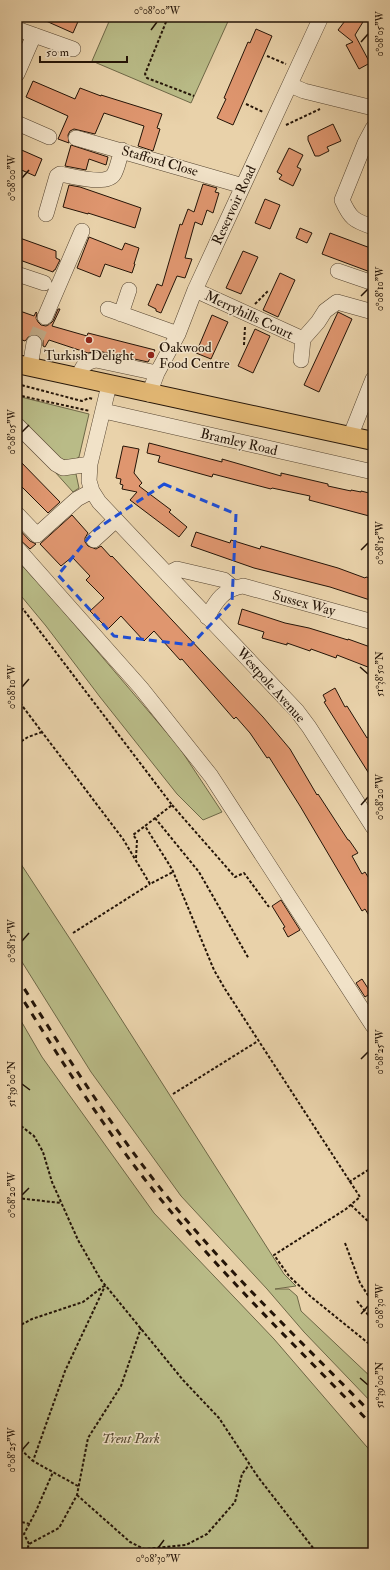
<svg xmlns="http://www.w3.org/2000/svg" width="390" height="1570" font-family="'IM FELL Double Pica',serif">
<rect width="100%" height="100%" fill="#e9d2aa"/>
<filter id="stains"><feTurbulence type="fractalNoise" baseFrequency=".005" numOctaves="4"/><feColorMatrix values="0 0 0 0 .2 0 0 0 0 .09 0 0 0 0 .02 0 0 0 .5 -.17"/></filter>
<radialGradient id="worn" r=".72"><stop offset=".6" stop-color="#630" stop-opacity="0"/><stop offset="1" stop-color="#630" stop-opacity=".3"/></radialGradient>
<path fill="#b9bb87" stroke="#6e6847" d="M111 17H230L191 103 92 61Z
M17 396 89 414 79 457C74 461 67 462 61 459 48 453 28 428 17 417Z
M55 472 61 474 75 472 76 474 79 488 73 492Z
M17 560 57 604 179 747 222 812 203 820 177 794 100 697 46 626 17 591Z
M17 858 72 942 284 1274 296 1286 275 1289H289L297 1296 301 1311 373 1379V1404L304 1332 267 1289 181 1196 91 1072 17 954Z
M17 1014 42 1057 154 1213 274 1339 373 1454V1553H17Z"/>
<path fill="#df966f" stroke="#241407" d="M37 17H80L73 33Z
M348 17H366L355 35 370 63 359 69 346 45 353 42 338 30Z
M256 29 272 36 233 125 217 118 226 99 224 98 248 42 250 43Z
M33 81 75 99 80 88 101 96V95L162 114 157 128 160 129 153 151 138 146 144 126 104 113 95 134 74 129 70 131 68 135 69 143 58 139 68 116 26 97Z
M333 124 341 141 327 147 329 151 319 156H315L308 140V136Z
M71 145 108 157 106 165 89 159 86 170 65 166Z
M17 148 42 159 35 176 17 168Z
M289 148 303 155 297 167 301 169 293 186 279 179 282 175 277 172Z
M203 184 217 188 215 192 219 193 213 213 207 210 202 225 195 222 185 258 192 259 185 278 177 276 161 313 156 311V309L148 305 157 284 162 286 180 224 182 225 188 209 194 212Z
M69 185 80 187 141 208 135 228 88 213V214L63 207Z
M265 199 280 205 270 229 255 223Z
M300 228 312 233 307 243 296 238Z
M330 233 373 249V273L322 254Z
M17 237 56 251V258L60 260 55 270H54L53 272 17 259Z
M89 237 122 250 125 243 139 248 134 264H135L132 273 105 264 100 277 77 268Z
M243 251 258 257 241 294 226 288Z
M280 273 295 280 278 317 263 310Z
M58 309H60L52 326 87 336 88 333 155 350 148 362 98 351 88 353 49 340 45 347 43 346V340L40 336 36 334 30 335 25 341 17 338V310L34 316 36 312 37 313 36 318 38 322 41 325 46 326 50 324 53 321Z
M338 312 352 319 319 392 304 385Z
M212 315 228 322 211 359 196 353Z
M255 329 270 336 253 373 238 366Z
M149 443 222 462V459L281 476V473L328 484V486L351 491V490L361 492V491L373 494V517L309 500 310 496 272 488 271 489 213 474 212 477 158 462 160 456 147 453Z
M123 446 139 449 134 473 142 483 139 486 171 510 169 512 187 527 179 537 130 500 137 492 122 489 123 485 120 484 121 479 116 478Z
M17 458 60 502 48 513 17 482Z
M72 515 88 533 85 538V542L88 546 96 549 101 546 111 557 112 556 263 717 290 749 317 795 318 794 348 840H349L358 853 352 856 362 874 365 872 373 885V922L365 909 362 911 300 806 269 757 267 758 250 733 236 717 234 719 182 659 180 660 154 631 144 641 121 616 108 629 90 611 104 598 86 580 90 576 72 557 61 566 40 544Z
M17 527 30 541 36 544 30 549 17 537Z
M196 532 230 543 231 540 260 549 261 546 338 568 365 578 366 577 373 579V601L330 587 254 568 191 546Z
M242 609 285 623 309 628 348 640V639L373 648V669L337 655 336 658 311 649 310 651 287 643V645L262 638 264 632 238 624Z
M335 688 345 707 347 706 367 738 373 734V780L324 702 326 701 323 695Z
M281 900 300 930 288 937 283 928 285 927 272 906Z
M362 979 371 993 365 997 356 983Z"/>
<g fill="none" stroke-linecap="round" stroke-linejoin="round">
<path stroke="#c2ac89" stroke-width="15" stroke-dasharray="15 8" stroke-linecap="butt" d="M34 343 45 317"/>
<g stroke="#554430" stroke-width="16">
<path id="minor" d="M17 29 73 49
M17 74 34 35
M290 85 304 91 373 108
M17 123 49 137
M373 128 365 143 342 200C350 218 354 221 373 227
M76 138 243 186
M46 214 57 176 60 174C71 176 107 186 114 174 118 167 119 158 122 150
M338 271 373 283
M17 274 44 283
M195 290 303 339 318 322 325 311 337 302 373 312
M108 309 178 334
M121 314 129 290
M45 317 82 231
M301 360 303 339
M30 367 34 343
M78 378C82 367 84 362 96 360L157 373
M109 385 90 464 89 481 92 491 99 502 297 711 309 727 373 827
M149 394 157 373 178 334 195 290 321 17
M104 411 373 472
M17 425 56 464 63 468 90 464
M350 437 373 379
M17 514 37 535 77 499 92 491
M94 540 116 520
M17 548 141 688 211 776 373 1026
M167 574 177 569 224 580 234 588
M207 617C217 600 222 590 243 586L373 622"/>
</g>
<g stroke="#241407" stroke-width="20">
<path id="major" d="M17 364 373 441"/>
</g>
<path stroke="#241407" stroke-width="2" stroke-dasharray="3 2" stroke-linecap="butt" d="M168 17 145 74 147 78 194 96
M267 56 286 64
M246 104 263 112
M286 125 320 109
M255 304 269 290
M244 345 245 327
M17 384 82 401 89 398 93 399
M17 395 90 411
M17 614 23 609 172 805 145 826 172 869 214 970 225 989 360 1197 346 1209 274 1255 289 1276 310 1296 373 1347
M17 699 123 839 150 884 173 872
M17 744 28 737 42 732
M172 805 235 877 244 873 269 907
M155 818 199 872 249 959
M136 858 137 840 133 835 145 826
M73 933 150 884
M173 1094 258 1041
M17 1123 34 1136 43 1152 52 1182 78 1240 101 1280 183 1380 219 1418 258 1477 317 1553
M349 1182 373 1167
M17 1198 61 1203
M351 1205 373 1226
M345 1243 360 1283 373 1303
M357 1301 373 1321
M17 1327 32 1319 83 1302 104 1286
M17 1446 33 1461
M78 1486 33 1461 65 1371 105 1286
M77 1495 130 1542 144 1549 186 1545 207 1534 235 1502 242 1474 249 1465
M17 1521 30 1524
M29 1544 24 1534 36 1511 53 1472
M26 1553 29 1544 59 1528 77 1495 88 1438 121 1386 141 1328"/>
<use href="#minor" stroke="#f1e2c8" stroke-width="15"/>
<use href="#major" stroke="#e4b975" stroke-width="18"/>
<path stroke="#241407" stroke-width="3" stroke-dasharray="7 7" stroke-linecap="butt" d="M17 977C67 1057 117 1136 177 1209 238 1282 307 1347 373 1415
M17 990C55 1051 93 1111 136 1168 207 1261 292 1342 373 1426"/>
</g>
<path fill="none" stroke="#1d4ed8" stroke-width="3" stroke-dasharray="8 5" stroke-linejoin="round" d="M164 484 236 514 232 602 191 645 114 636 58 575 95 530Z"/>
<path fill="none" stroke="#241407" stroke-width="1.5" d="M151 30 157 22M361 42 368 34M22 178 29 170M361 296 368 289M22 432 29 425M361 550 368 543M360 667 368 674M22 687 29 679M361 805 368 797M22 941 29 933M361 1059 368 1052M22 1084 30 1090M22 1195 29 1188M361 1314 368 1306M360 1378 368 1385M22 1450 29 1442M158 1548 164 1540"/>
<g fill="#8f2418" stroke="#f1e2c8" stroke-width="1.5">
<circle cx="89" cy="340" r="4"/>
<circle cx="151" cy="355" r="4"/>
</g>
<g text-anchor="middle" dominant-baseline="central" stroke-width="3" stroke-linejoin="round" paint-order="stroke">
<g font-size="14" fill="#241407" stroke="#f1e2c8">
<text transform="translate(160 161) rotate(16)">Stafford Close</text>
<text transform="translate(234 205) rotate(-65)">Reservoir Road</text>
<text transform="translate(249 315) rotate(25)">Merryhills Court</text>
<text transform="translate(239 442) rotate(13)">Bramley Road</text>
<text transform="translate(304 603) rotate(15)">Sussex Way</text>
<text transform="translate(271 685) rotate(48)">Westpole Avenue</text>
</g>
<g font-size="14" fill="#241407" stroke="#f1e2c8" text-anchor="start">
<text x="159" y="347">Oakwood<tspan x="159" dy="16">Food Centre</tspan></text>
<text x="89" y="355" text-anchor="middle">Turkish Delight</text>
</g>
<g font-size="14" font-style="italic" fill="#51462d" stroke="#f1e2c8">
<text x="131" y="1438">Trent Park</text>
</g>
</g>
<rect width="390" height="1570" fill="none" stroke="#e9d2aa" stroke-width="44"/>
<path d="M40 56v6h87v-6" fill="none" stroke="#241407" stroke-width="2"/>
<text x="46" y="56" font-size="12" fill="#241407" stroke="#f1e2c8" stroke-width="3" paint-order="stroke">50 m</text>
<rect x="22" y="22" width="346" height="1526" fill="none" stroke="#241407" stroke-width="1.5"/>
<g font-size="10" text-anchor="middle" fill="#241407">
<text x="157" y="14">0°08'00"W</text>
<text transform="translate(379 34) rotate(-90)" y="4">0°08'05"W</text>
<text transform="translate(11 178) rotate(-90)" y="4">0°08'00"W</text>
<text transform="translate(379 289) rotate(-90)" y="4">0°08'10"W</text>
<text transform="translate(11 432) rotate(-90)" y="4">0°08'05"W</text>
<text transform="translate(379 543) rotate(-90)" y="4">0°08'15"W</text>
<text transform="translate(379 674) rotate(-90)" y="4">51°38'50"N</text>
<text transform="translate(11 687) rotate(-90)" y="4">0°08'10"W</text>
<text transform="translate(379 797) rotate(-90)" y="4">0°08'20"W</text>
<text transform="translate(11 941) rotate(-90)" y="4">0°08'15"W</text>
<text transform="translate(379 1052) rotate(-90)" y="4">0°08'25"W</text>
<text transform="translate(11 1084) rotate(-90)" y="4">51°39'00"N</text>
<text transform="translate(11 1195) rotate(-90)" y="4">0°08'20"W</text>
<text transform="translate(379 1306) rotate(-90)" y="4">0°08'30"W</text>
<text transform="translate(379 1385) rotate(-90)" y="4">51°39'00"N</text>
<text transform="translate(11 1450) rotate(-90)" y="4">0°08'25"W</text>
<text x="158" y="1562">0°08'30"W</text>
</g>
<rect width="100%" height="100%" filter="url(#stains)"/>
<rect width="100%" height="100%" fill="url(#worn)"/>
</svg>
